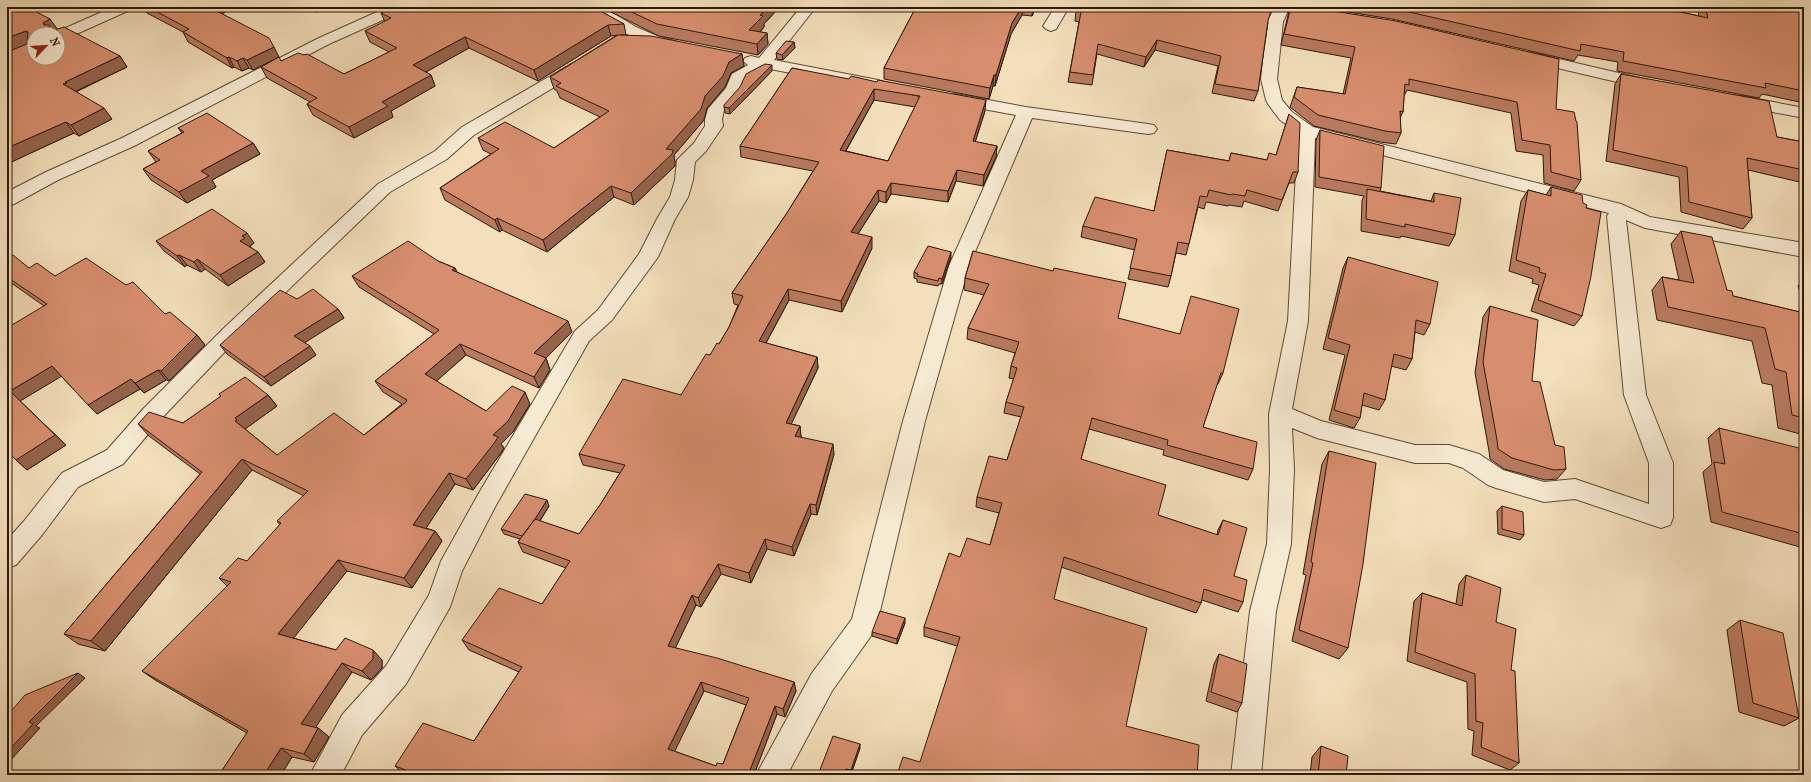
<svg xmlns="http://www.w3.org/2000/svg" width="1811" height="782" font-family="'IM FELL French Canon',serif">
<rect width="100%" height="100%" fill="#f3dfbb"/>
<filter id="stains"><feTurbulence type="fractalNoise" baseFrequency=".005" numOctaves="4"/><feColorMatrix values="0 0 0 0 .2 0 0 0 0 .09 0 0 0 0 .02 0 0 0 .5 -.17"/></filter>
<radialGradient id="worn" r=".72"><stop offset=".6" stop-color="#630" stop-opacity="0"/><stop offset="1" stop-color="#630" stop-opacity=".3"/></radialGradient>
<g fill="none" stroke-linecap="round" stroke-linejoin="round">
<g stroke="#604a35" stroke-width="2">
<path id="minor" d="M113 7H132L130 10 63 40 58 42V34H52Z
M388 7H407L405 10 329 44 134 146 58 180 14 204 7 206V192L46 172 122 138 319 38Z
M586 7H603L636 27 657 36 678 42 680 45 678 48 672 50C650 44 599 26 586 7Z
M801 7H816L774 60 878 80 884 82 886 85 884 88 878 90 765 68 746 79 740 92 724 110 722 119 723 126 706 151 695 162 693 180 688 197 675 219 658 257 612 320 589 341 495 507 462 571 450 607 429 644 406 684 362 735 341 775H310L342 715 386 666 429 595 441 561 479 493 575 331 598 310 639 254 657 219 670 197 675 180 677 160 694 143 705 126V119L708 109 726 88 732 74 748 65 743 61 745 58 751 56 759 58Z
M1055 7H1069L1056 29 1051 31 1046 29 1043 26Z
M1275 7 1289 8 1283 22 1277 79 1282 100 1292 112 1313 127 1621 204 1650 217 1804 243V257L1645 228 1626 220 1646 395 1673 463V518L1670 525 1661 528 1575 499 1544 502 1496 488 1488 485 1463 468 1449 463H1415L1317 438 1292 428 1294 469 1291 544 1276 611 1261 775H1231L1250 611 1267 544 1270 469 1269 414 1288 321 1298 133 1280 120 1268 104 1266 100 1261 79 1267 22ZM1315 138 1609 213 1607 216 1624 395 1649 463V504L1575 479 1544 482 1503 470 1479 454 1449 445H1415L1321 421 1292 409 1308 321Z
M1529 52 1653 81 1655 84 1653 87 1647 89 1523 60 1521 57 1523 54Z
M577 62 583 64 585 67 583 70 474 135 447 159 390 192 238 338 160 420 123 464 78 487 42 535 16 565 7 568V540L24 521 62 473 107 450 144 408 224 328 378 184 435 151 462 127 571 64Z
M956 94 1026 107 1148 124 1154 125 1157 129 1154 133 1148 134 1032 118 969 266 925 421 877 624 873 633 832 691 787 775H756L812 673 852 619 903 421 949 266 1016 115 950 103 948 99 950 95Z
M1742 96 1804 108V118L1736 105 1734 101 1736 97Z"/>
</g>
<use href="#minor" fill="#f7ead3" fill-rule="evenodd"/>
</g>
<path fill="#b97a5f" stroke="#2f1808" fill-rule="evenodd" d="M7 7 50 19 57 30 120 56 127 67 76 92 112 119 79 136 74 133 7 164Z
M143 7H236L222 13 279 57 253 70 249 68 242 71 234 67 232 68 188 42 183 32 147 13Z
M305 7H325L317 12Z
M604 7H775V12L764 24V27L760 32 767 33 768 44 758 55 659 36 609 11Z
M863 7H873V8Z
M916 7H1036L1032 16 1022 15 1011 34 995 86H993L989 99 884 79V68Z
M1290 7 1556 109 1581 180 1574 191 1544 183 1543 155 1516 151 1511 113 1407 90 1404 96 1403 112 1400 118 1401 133 1396 144 1380 142 1314 126 1290 107 1297 87 1343 94 1351 58 1281 45 1288 15Z
M1316 7H1657L1699 16 1697 7H1804V103L1762 94 1759 98 1617 71 1618 62 1578 55 1574 61 1392 19Z
M594 8 624 24 626 35H621L742 54 744 66 731 73 725 87 707 108 704 120 674 155 675 162V166L634 205 614 197 547 252 502 230 500 232 445 200 440 188 491 154 483 150 478 138 554 148 600 117 560 98 557 91 554 89 550 77 617 35 611 36 538 81 469 48 426 72 431 75 435 86 391 111 393 117 354 138 313 115 307 104 310 102 267 78 261 67 281 61 304 55 344 74 389 52 370 42 365 31 385 22 381 13Z
M1076 11 1268 22 1258 91 1254 101 1212 93 1218 66 1155 50 1144 67 1097 54 1092 85 1068 82 1079 22 1075 21Z
M794 42 795 48 783 60 777 59 776 53Z
M792 68 985 111 975 142 997 146 996 157 983 186 956 181 948 202 891 194 886 203 879 201 858 234 872 248 842 312 789 300 766 343 817 357 818 368 791 424 800 426 801 437 834 454 817 515 811 514 794 556 767 549 751 583 721 574 701 607 696 605 675 648 794 682 796 691 785 717 777 714 755 772 756 775H407L404 774 395 766 474 741 519 672 469 650 462 640 542 604 566 568 523 552 518 542 520 539 504 534 501 529 549 506 540 521 579 534 600 505 620 473 583 465 579 454 681 395 710 355 719 344 729 327 738 305 734 304 732 293 785 216 813 171 741 157 740 146ZM874 100 915 107 888 161 846 151ZM704 691 746 705 723 764 716 766 674 751Z
M772 71 730 114 725 113 724 107Z
M1621 74 1777 137 1804 142V183L1748 170 1752 218 1743 229 1681 212 1679 177 1606 161 1615 84Z
M1289 114 1298 172 1294 183H1289L1278 211 1244 201 1242 207 1229 205 1228 206 1206 202 1204 209 1198 207 1186 255 1176 253 1171 276 1168 287 1128 279 1135 250 1081 237 1083 226 1154 211 1167 150 1229 161 1231 153 1267 160 1276 155Z
M178 128 253 143 260 154 212 180 216 187 187 203 151 180 143 169 156 162 148 151 182 133Z
M1320 130 1381 188 1380 191 1431 201 1434 193 1455 235 1449 246 1401 236 1400 238 1361 231 1362 200 1364 196 1315 187 1316 140Z
M1551 187 1583 203 1586 208 1582 316 1574 326 1531 311 1539 285 1532 283 1533 279 1509 271 1521 201 1528 190 1546 195Z
M1681 231 1727 290 1733 296 1804 313V435L1778 428 1772 385 1762 383 1752 341 1657 320 1652 290 1662 277 1679 280 1671 244Z
M156 241 254 243 250 246 251 248 258 252 265 262 228 286 205 269 201 272 187 265 185 267 164 251Z
M973 251 1118 318 1223 373 1218 384H1217L1203 427 1253 469 1248 480 1163 455 1164 450 1089 429 1081 459 1158 515 1217 535 1218 530 1223 520 1234 576 1243 602 1238 612 1202 600 1201 603 1196 613 1061 567 957 646 924 636V627L960 557 990 545 999 513 976 507 977 497 1007 460 1021 417 1004 413 1006 402 1014 379 1009 378 1011 366 1015 353 967 339 968 328 984 295 964 290 965 278Z
M951 257 942 284H939L938 286 917 282V279L914 278V272Z
M1348 257 1430 324 1424 335 1415 332 1412 359 1406 370 1391 366 1385 400 1379 410 1362 405 1360 418 1354 428 1329 420 1345 355 1323 349 1343 268Z
M7 258 29 268 55 276 165 314 197 335 205 345 169 381 166 380 144 393 140 389 97 414 61 376 20 401 66 445 27 470 7 451 44 306 7 280Z
M438 261 455 268 457 272 572 332 546 358 550 370 539 388 466 355 436 381 486 411 530 404 513 432 501 444 504 448 501 453 473 490 455 484 426 528 435 531 442 541 412 588 347 571 293 638 336 650 382 660V668L371 680 352 672 315 727 318 728 329 737 314 762 292 757 281 775H219L247 733 155 680 142 671 227 586 219 578 247 561 280 525 277 521 304 496 252 470 105 651 78 644 64 634 200 474 149 436 138 424 183 423 221 397 219 394 268 395 277 406 245 429 277 455 364 435 402 404 383 392 375 381 434 334 359 287 352 276Z
M1804 279V305L1798 286Z
M297 299 338 309 344 318 304 342 316 355 271 386 227 354 220 345Z
M1490 306 1532 381 1555 445 1566 469 1557 479 1545 480 1504 469 1490 459 1489 451 1475 373 1483 317Z
M1719 428 1804 456V572L1800 547 1711 522 1703 472 1712 464 1708 438Z
M1329 451 1348 648 1339 659 1292 641 1306 575 1303 574 1322 464Z
M1502 506 1524 535 1520 540 1498 534 1497 511Z
M1466 575 1496 622 1511 670 1519 763 1510 770 1472 755 1474 731 1468 729 1467 682 1407 661 1414 601 1422 593 1456 604 1459 584Z
M1740 620 1799 718 1784 726 1739 712 1727 630Z
M905 623 897 644 872 636V632Z
M1219 654 1242 703 1237 712 1206 701 1214 664Z
M1321 746 1346 775H1310L1312 757Z
M860 748 851 774 847 773 818 775Z"/>
<path fill="#96634d" stroke="#2f1808" d="M209 7H236L215 17Z
M315 7H325L317 12Z
M768 7H775V12L764 24V27L751 41 749 30 760 15Z
M1022 7H1023L1022 15 1011 34 995 86 996 75 1012 23Z
M1033 7H1036L1032 16Z
M50 19 58 30 51 34 43 23Z
M608 25 611 36 538 81 534 70Z
M26 31 33 42 7 53V38Z
M767 33 768 44 758 55 757 44Z
M465 37 469 48 417 77 413 65Z
M1157 40 1155 50 1144 67 1146 57Z
M794 42 795 48 783 60 782 55Z
M274 47 279 57 253 70 247 60Z
M742 54 744 66 731 73 725 87 707 108 704 120 674 155 675 162V166L634 205 631 193 666 149 705 96 729 62Z
M120 56 127 67 74 92 63 84 65 82Z
M229 57 234 67 232 68 227 58Z
M243 58 249 68 242 71 237 61Z
M772 65V71L730 114 729 108Z
M431 75 435 86 391 111 393 117 354 138 349 127 382 102Z
M994 75 993 86 989 99 990 88Z
M874 89V100L840 161V150Z
M986 100 985 111 972 152 973 141Z
M104 108 112 119 79 136 71 125Z
M66 122 74 133 7 164V148Z
M253 143 260 154 212 180 216 187 187 203 179 192 201 171Z
M997 146 996 157 983 186 984 175Z
M957 170 956 181 948 202V191Z
M891 183V194L886 203V192Z
M611 186 614 197 547 252 543 240Z
M878 190 879 201 852 243 851 232Z
M497 218 502 230 500 232 495 220Z
M247 233 254 243 250 246 252 249 240 241 242 236Z
M872 237V248L842 312 841 301Z
M258 252 265 262 228 286 220 275Z
M951 252V257L942 284V279Z
M179 255 187 265 185 267 177 256Z
M197 259 205 269 201 272 194 262Z
M455 268 460 280 452 270Z
M788 289 789 300 761 352 759 341Z
M338 309 344 318 301 345 294 336Z
M568 321 572 332 546 358 550 370 539 388 534 377V353Z
M197 335 205 345 169 381 161 371Z
M460 344 466 355 431 386 425 374Z
M310 346 316 355 271 386 264 377Z
M817 357 818 368 787 433 786 423Z
M52 366 62 376 20 401 66 445 27 470 16 460 10 391Z
M158 370 166 380 144 393 135 383Z
M131 379 140 389 97 414 88 405Z
M525 392 530 404 513 432 501 444 504 448 501 453 473 490 466 479 493 435Z
M268 395 277 406 245 429 235 421V418Z
M800 426 801 437 796 447 795 436Z
M833 444 834 454 817 515 816 505Z
M242 459 252 470 105 651 91 641Z
M449 473 455 484 421 536 413 525Z
M547 500 549 506 527 541 524 536Z
M810 504 811 514 794 556 792 547Z
M435 531 442 541 412 588 404 578Z
M765 539 767 549 751 583 749 573Z
M338 560 347 571 289 644 278 634Z
M718 564 721 574 701 607 698 598Z
M692 595 696 605 672 655 668 646Z
M905 618V623L897 644V639Z
M373 650 382 660V668L371 680 362 671Z
M342 663 352 672 312 733 301 724Z
M78 673 85 678 36 726 40 728 9 762 7 761V752L29 722Z
M701 682 704 691 672 757 668 749Z
M794 682 796 691 785 717 783 709Z
M775 706 777 714 754 775 750 770Z
M318 728 329 737 314 762 304 754Z
M860 744V748L851 774V770Z
M281 748 292 757 281 775H264Z
M846 769 847 773 846 775H844Z"/>
<path fill="#d78e6e" stroke="#2f1808" fill-rule="evenodd" d="M7 7H27L50 19 43 23 44 25H49V32L64 27 120 56 65 82 67 83 63 84 104 108 71 125 66 122 7 148V52L27 44 28 32 26 31 7 38ZM34 34H58V58H34Z
M148 7H209L269 38 274 47 247 60 243 58 237 61 229 57 227 58 183 32 189 29Z
M394 7H593L624 24 608 25 534 70 465 37 413 65 431 75 382 102 388 106 349 127 307 104 317 98 261 67 279 57 281 61 298 53 304 55 307 54 344 74 397 48 365 31 391 18 381 13Z
M621 7H769L760 15 763 16 749 30 767 33 757 44 657 24Z
M916 7H1022L1012 23 996 75H994L990 88 884 68Z
M1078 7H1272L1268 21 1258 91 1215 84 1221 56 1157 40 1146 57 1098 44 1093 75 1070 72 1081 12 1076 11Z
M1291 7H1308L1396 21 1559 59 1556 109 1574 112 1576 121 1577 122 1581 180 1551 172 1550 145 1522 140 1517 102 1409 79V85L1405 84 1403 112 1400 111 1401 133 1385 131 1318 115 1294 97 1297 87 1345 94 1355 47 1284 34Z
M1384 7H1657L1708 18 1705 7H1804V91L1765 83 1766 88 1623 61 1624 52 1581 44 1580 51 1396 9Z
M618 35 651 36 742 54 729 62 723 76 705 96 701 109 666 149 673 150 672 154 631 193 611 186 543 240 497 218 495 220 440 188 499 149 478 138 505 122 554 148 609 111 556 86 561 83 550 77Z
M786 41 794 42 782 55 776 53Z
M765 64 772 65 729 108 724 107V105L740 87 746 74Z
M792 68 849 79 851 76 877 82 878 80 986 100 973 141 997 146 984 175 957 170 948 191 891 183 886 192 878 190 851 232 872 237 841 301 788 289 759 341 817 357 786 423 800 426 795 436 833 444 816 505 810 504 792 547 765 539 749 573 718 564 698 598 692 595 668 646 717 658 794 682 783 709 775 706 750 770 755 772 754 775H419L395 766 423 723 474 741 522 667 462 640 499 588 542 604 570 561 518 542 535 519 579 534 600 505 625 465 579 454 623 379 681 395 706 354 710 355 717 343 719 344 729 327 743 296 732 293 785 216 819 162 740 146ZM874 89 920 96 888 161 840 150ZM701 682 749 698 723 764 717 763 716 766 668 749Z
M1621 74 1769 101 1777 137 1804 142V170L1747 158 1752 218 1689 202 1687 167 1613 150Z
M207 113 253 143 201 171 209 176 179 192 143 169 160 160 148 151 184 132 178 128Z
M1289 114 1300 123 1298 172H1293L1282 200 1247 190 1245 196 1232 194 1231 195 1209 190 1207 197 1200 196 1189 244 1178 242 1171 276 1130 268 1137 239 1083 226 1095 197 1154 211 1167 150 1229 161 1231 153 1267 160 1269 153 1276 155Z
M1320 130 1384 146 1381 188 1319 177Z
M1551 187 1582 195 1583 203 1587 205 1586 208 1601 212 1591 276 1582 316 1538 300 1546 274 1539 272 1540 268 1516 260 1528 190 1551 196Z
M1367 189 1434 202V193L1461 198 1455 235 1405 224V227L1366 219Z
M212 209 247 233 242 236 245 238 240 241 258 252 220 275 197 259 194 262 179 255 177 256 156 241Z
M1681 231 1712 237 1727 290 1732 291 1733 296 1804 313V418L1792 415 1786 372 1775 369 1765 328 1668 307 1662 277 1694 283Z
M408 241 438 261 455 268 452 270 568 321 534 353 546 358 534 377 460 344 425 374 486 411 512 386 525 392 508 421 493 435 498 437 495 442 466 479 449 473 413 525 435 531 404 578 338 560 278 634 336 650 345 638 373 650V659L362 671 342 663 301 724 318 728 304 754 281 748 264 775H219L248 731 142 671 231 582 219 578 238 558 247 561 281 523 277 521 308 491 242 459 91 641 64 634 202 472 138 424 149 412 183 423 221 396 219 394 245 377 268 395 235 418 237 420 235 421 277 455 334 413 364 435 406 402 407 400 375 381 439 330 352 276Z
M928 246 951 252 942 279 939 278 938 281 917 276 918 274 914 272Z
M973 251 1053 271 1054 268 1126 283 1118 318 1180 334 1191 296 1239 309 1223 373H1221L1203 427 1257 442 1253 469 1167 445 1168 440 1092 418 1081 459 1166 485 1158 515 1218 535 1223 520 1247 528 1234 576 1247 580 1243 602 1204 589 1201 603 1064 557 1054 599 1147 628 1126 726 1199 745 1197 775H897L903 757 920 762 960 637 924 627 949 553 960 557 967 538 990 545 1002 503 977 497 989 456 1007 460 1024 407 1006 402 1017 368 1011 366 1019 342 968 328 989 284 965 278Z
M13 255 29 268 37 263 55 276 86 258 126 285 133 282 165 314 170 312 197 335 161 371 158 370 135 383 131 379 88 405 52 366 10 391 55 435 16 460 7 451V328L47 304 7 277V258Z
M1348 257 1438 282 1430 324 1416 320 1412 359 1394 354 1385 400 1364 393 1360 418 1334 410 1350 345 1328 338Z
M313 289 338 309 294 336 310 346 264 377 220 345 280 290 297 299Z
M1490 306 1538 320 1532 381 1540 382 1555 445 1564 447 1566 469 1554 470 1512 458 1498 449 1497 440 1483 362Z
M1719 428 1803 449 1804 456V534L1722 512 1714 462 1725 464Z
M1329 451 1376 463 1363 564 1348 648 1299 630 1313 563 1311 562Z
M525 494 547 500 535 519 522 536 501 529Z
M1502 506 1523 512 1524 535 1502 529Z
M1466 575 1501 588 1496 622 1516 629 1511 670 1515 671 1519 763 1481 747 1483 723 1476 721 1475 674 1415 652 1422 593 1462 606Z
M880 611 905 618 897 639 872 632Z
M1740 620 1783 633 1799 718 1753 703Z
M1219 654 1247 664 1242 703 1211 692Z
M78 673 29 722 33 724 7 752V716L25 695Z
M833 736 860 744 851 770 846 769 844 775H818Z
M1321 746 1348 756 1346 775H1318Z"/>
<rect width="1811" height="782" fill="none" stroke="#f3dfbb" stroke-width="24"/>
<rect x="8" y="8" width="1795" height="766" fill="none" stroke="#2f1808" stroke-width="2"/>
<rect x="12" y="12" width="1787" height="758" fill="none" stroke="#2f1808"/>
<g transform="translate(46 46) rotate(65)"><circle r="19" fill="#f7ead3" stroke="#a79682"/>
<path d="M0-3L7 15L0 10L-7 15Z" fill="#8f2418"/>
<text y="-6" font-size="11" font-weight="bold" text-anchor="middle" fill="#2f1808">N</text>
</g>
<rect width="100%" height="100%" filter="url(#stains)"/>
<rect width="100%" height="100%" fill="url(#worn)"/>
</svg>
